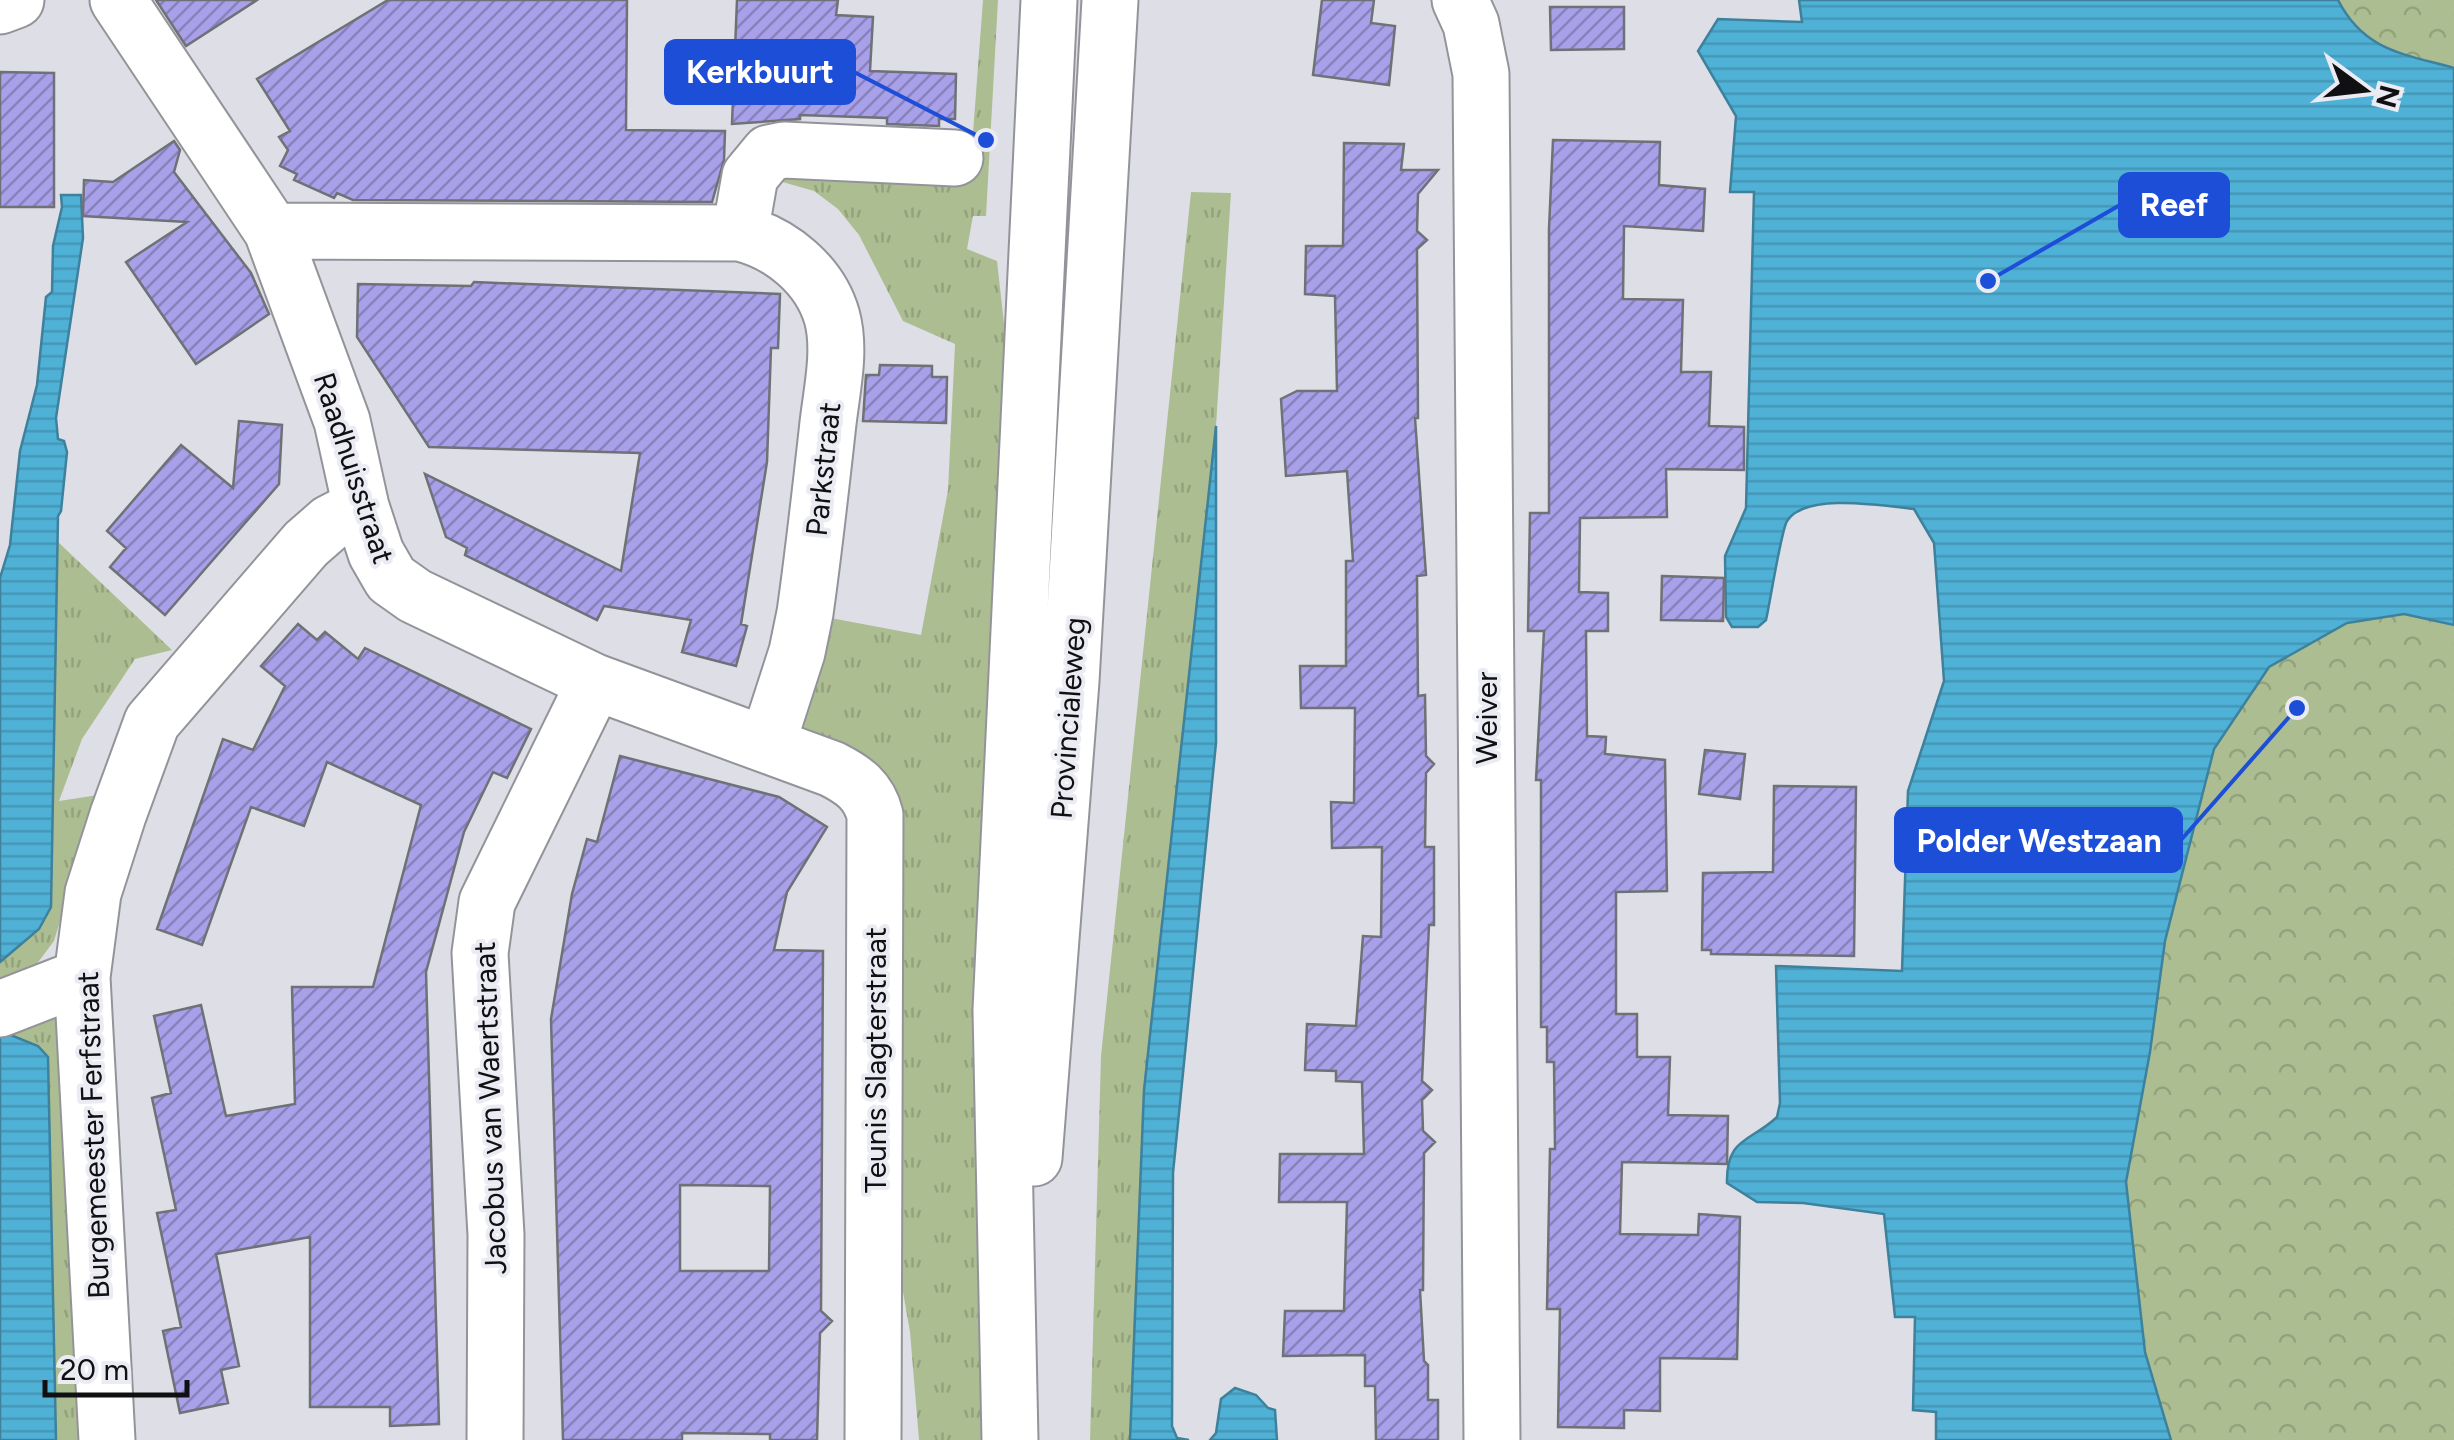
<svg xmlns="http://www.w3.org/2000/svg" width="2454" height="1440" font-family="Figtree,sans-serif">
<defs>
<pattern id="grass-tufts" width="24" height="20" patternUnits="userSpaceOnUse" patternTransform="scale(2.5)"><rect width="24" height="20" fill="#acbe91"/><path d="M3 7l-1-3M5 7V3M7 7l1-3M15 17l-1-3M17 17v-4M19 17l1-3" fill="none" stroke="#93a27c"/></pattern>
<pattern id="park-crowns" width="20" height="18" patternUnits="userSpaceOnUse" patternTransform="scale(2.5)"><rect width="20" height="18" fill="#acbe91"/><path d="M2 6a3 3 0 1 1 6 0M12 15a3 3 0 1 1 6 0" fill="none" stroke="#93a27c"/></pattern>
<pattern id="water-rules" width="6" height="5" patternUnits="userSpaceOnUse" patternTransform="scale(2.5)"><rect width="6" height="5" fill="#50b1d6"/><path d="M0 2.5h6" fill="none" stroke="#4597b7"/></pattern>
<pattern id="building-hatch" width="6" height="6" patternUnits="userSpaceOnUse" patternTransform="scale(2.5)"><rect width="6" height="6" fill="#a8a0e9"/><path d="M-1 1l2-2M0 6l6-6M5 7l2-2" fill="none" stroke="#8781bc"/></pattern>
</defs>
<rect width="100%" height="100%" fill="#dedfe6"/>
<path fill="url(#grass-tufts)" d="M983 0H998L986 216H973L967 249 997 261 1007 350 987 1440H919L910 1332 899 1269 895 801 800 739 820 616 921 635 948 490 955 344 903 321 859 235 838 209 814 191 765 177 972 146Z
M1191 192 1231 193 1216 426 1144 1090 1130 1440H1090L1101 1056Z
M57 541 172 650 135 659 82 739 59 801 98 795 54 941 36 965 0 980V962L39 929 51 907Z
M54 1012 68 1020 85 1440H56L48 1057 8 1034Z"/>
<path fill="url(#park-crowns)" d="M2003 0H2454V1440H2157L2129 1351Z"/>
<path fill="url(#water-rules)" stroke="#3d819c" stroke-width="2.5" d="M1799 0H2338C2364 51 2404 54 2454 68V625L2404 614 2347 623 2269 667 2214 749 2165 941 2150 1052 2126 1182 2145 1352 2171 1440H1936V1412L1913 1410 1915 1317H1895L1884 1214 1803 1203 1757 1202 1727 1183C1726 1137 1751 1142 1777 1117L1780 1103 1776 966 1902 971 1908 791 1944 681 1934 543 1914 509C1885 506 1805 492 1787 521 1781 531 1770 603 1766 620L1758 627H1732L1726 617 1725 556 1746 508 1754 192H1730L1736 116 1698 51 1718 19 1802 22Z
M61 195H81L83 238 56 418 58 439 64 441 67 452 61 511 58 516 51 907 39 929 0 962V578L10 545 20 451 37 385 46 297 52 292 53 246 62 207Z
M1216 426V743L1173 1173 1172 1426 1177 1438 1189 1440H1130L1144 1090Z
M0 1016 8 1034 38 1046 48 1057 56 1440H0Z
M1235 1388 1256 1395 1268 1408 1275 1410 1277 1440H1210L1216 1433 1221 1399Z"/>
<path fill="url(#building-hatch)" stroke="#707077" stroke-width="2.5" fill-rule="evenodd" d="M156 0H257L186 46Z
M388 0H627L626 130 725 131 724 160 712 202 353 200 337 193 334 198 294 180 297 174 280 166 288 150 279 137 290 131 257 79Z
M737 0H838L836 15 873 17 870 71 956 74 955 119H939V126L887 124V118L800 115V119L732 124Z
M1322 0H1374L1371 23 1395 26 1389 85 1313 75Z
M1550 7H1624V49L1551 50Z
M0 72 54 73V207H0Z
M1553 140 1660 142 1659 185 1705 189 1703 231 1624 226 1623 299 1683 300 1681 372H1711L1709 426 1744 427V470L1666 469 1667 517 1580 518 1579 592 1608 593V631H1586L1587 736 1606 737 1605 754 1665 760 1667 891 1616 892V1014H1637V1057H1670L1668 1115 1728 1116 1727 1164 1622 1162 1620 1234 1698 1235 1699 1214 1740 1217 1737 1359 1660 1358V1411L1624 1410V1428L1558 1427 1560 1309H1547L1550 1149H1555L1554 1062H1547V1027H1541V780H1536L1544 631H1528L1530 513H1549V229Z
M174 141 180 150 174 172 251 273 269 314 196 364 126 262 187 222 83 216 84 180 113 182Z
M1344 143 1404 144 1401 170H1438L1418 194 1417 231 1427 240 1417 249 1418 418H1415L1426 575 1417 576 1418 696 1425 695 1426 756 1434 764 1426 773 1425 847H1434V925H1429L1422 1081 1432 1090 1422 1100 1423 1131 1435 1142 1424 1153 1423 1290H1420L1424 1361 1428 1365V1400H1438V1440H1376L1375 1386H1365V1355L1283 1356 1285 1311H1344L1347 1202H1279L1280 1154H1364L1362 1082 1336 1081V1071L1305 1070 1307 1024 1356 1026 1363 936 1381 937 1382 847 1332 848 1331 802 1354 803 1355 708H1301L1300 666H1346V561H1353L1347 471 1286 476 1281 399 1297 391H1337L1335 296 1305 294 1306 246H1343Z
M474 282 780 294 778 348H771L767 462 741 624 747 626 736 666 682 652 691 620 604 606 597 620 465 555 467 548 446 537 425 474 621 571 640 453 429 447 357 337 358 284 471 286Z
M880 365 932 366V377H947L946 423 863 421 866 375H879Z
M239 421 282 425 279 484 165 615 110 567 126 548 107 531 181 445 233 488Z
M1662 576 1724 578 1723 621 1661 620Z
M298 624 317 640 325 632 358 659 365 648 531 729 507 778 493 772 464 832 426 972 439 1424 390 1426V1407H310V1237L216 1254 239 1366 221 1370 228 1403 180 1413 163 1331 181 1327 157 1213 176 1210 152 1098 171 1093 154 1016 201 1005 226 1116 295 1104 292 987H373L421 805 327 762 304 826 251 807 202 945 157 929 223 739 253 750 285 686 261 666Z
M1705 750 1745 754 1740 799 1699 794Z
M620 756 779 797 827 827 787 892 774 950 823 951 821 1311 832 1321 820 1333 817 1440H770V1434L682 1433V1440H563L551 1019 572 894 587 839 597 842ZM680 1185 770 1186 769 1271H680Z
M1774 786 1856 787 1854 956 1711 954V950H1702L1703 873 1773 872Z"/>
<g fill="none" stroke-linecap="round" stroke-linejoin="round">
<g stroke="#93949a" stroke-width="59">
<path id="minor" d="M118 0 272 231 342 421 361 507 376 553 391 579 415 596 595 682 832 769C854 780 869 791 875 815L873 1440
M1460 0 1471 24 1481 74 1492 1440
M0 6 16 0
M272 231 740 233C781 243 820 275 832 317 841 350 832 389 828 423 821 486 814 550 805 613L797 652 767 745
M740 233 750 176 769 153 784 150 955 158
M0 1009 82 977
M107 1440 82 977 93 893 118 815 152 722 306 544 330 523 361 507
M495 1440 496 1235 480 953 487 902 595 682"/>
</g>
<g stroke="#93949a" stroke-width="59">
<path id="major" d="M1034 1158 1071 681 1110 0
M1010 1440 1001 1010 1049 0"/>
</g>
<use href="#minor" stroke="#fff" stroke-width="55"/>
<use href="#major" stroke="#fff" stroke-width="55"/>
</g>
<g text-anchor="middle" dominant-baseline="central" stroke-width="8" stroke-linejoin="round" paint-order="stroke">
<g font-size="30" fill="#101013" stroke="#ebecf3">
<text transform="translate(354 468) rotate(72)">Raadhuisstraat</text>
<text transform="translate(823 469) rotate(-84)">Parkstraat</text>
<text transform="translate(1068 718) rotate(-86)">Provincialeweg</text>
<text transform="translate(1486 718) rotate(-90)">Weiver</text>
<text transform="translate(875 1060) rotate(-90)">Teunis Slagterstraat</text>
<text transform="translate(490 1108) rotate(-92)">Jacobus van Waertstraat</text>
<text transform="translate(93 1135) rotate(-92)">Burgemeester Ferfstraat</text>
</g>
</g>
<path fill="none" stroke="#1d4ed8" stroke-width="4" d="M986 140L854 72M1988 281L2120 205M2297 708L2181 840"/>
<g fill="#1d4ed8" stroke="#ebecf3" stroke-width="4">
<circle cx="986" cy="140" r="10"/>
<circle cx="1988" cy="281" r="10"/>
<circle cx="2297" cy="708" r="10"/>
</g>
<g fill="#1d4ed8" stroke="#1d4ed8" stroke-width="4">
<rect x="666" y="41" width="188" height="62" rx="10"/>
<rect x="2120" y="174" width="108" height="62" rx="10"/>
<rect x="1896" y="809" width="285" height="62" rx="10"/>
</g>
<g font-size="32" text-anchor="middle" font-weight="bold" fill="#fff">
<text x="760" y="83">Kerkbuurt</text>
<text x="2174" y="216">Reef</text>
<text x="2039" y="852">Polder Westzaan</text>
</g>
<g transform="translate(2364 90) rotate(105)" stroke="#ebecf3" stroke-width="8" paint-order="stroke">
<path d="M0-8L18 38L0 25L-18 38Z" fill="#101013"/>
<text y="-15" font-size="28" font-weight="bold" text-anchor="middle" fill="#101013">N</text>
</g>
<path d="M45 1380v15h142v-15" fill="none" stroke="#101013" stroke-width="5"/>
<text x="60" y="1380" font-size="30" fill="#101013" stroke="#ebecf3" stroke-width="8" paint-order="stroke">20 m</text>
</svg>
